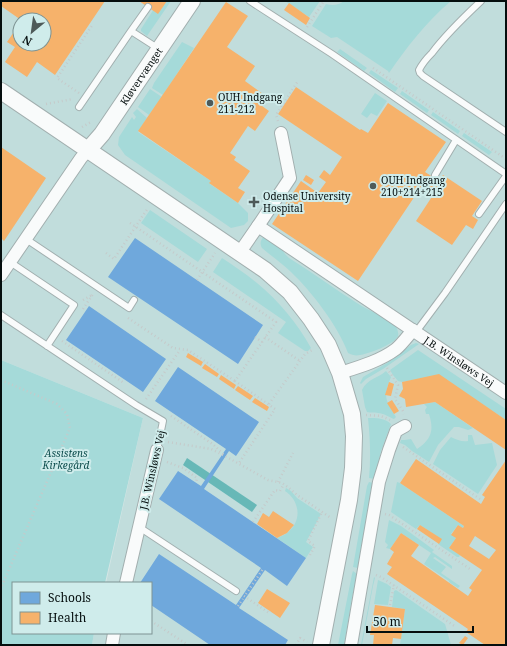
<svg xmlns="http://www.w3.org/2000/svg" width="507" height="646" font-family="'Noto Serif',serif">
<rect width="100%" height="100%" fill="#d5e6e5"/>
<path fill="#c1dddc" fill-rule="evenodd" d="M1 1H506V645H92L94 633H151V583H106L143 418 1 360ZM20 20H44V44H20Z"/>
<path fill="#a5dad9" d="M159 1H171L147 36 141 31V29Z
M285 1H320L309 17Z
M344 1H451C426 22 407 47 389 73L388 71 337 37 331 38 312 26 326 4C333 6 339 5 344 1Z
M182 42 194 48 163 95 152 88 154 83Z
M340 49 367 68 364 71 337 52Z
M371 70 398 88 395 92 369 73Z
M150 89 162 97 149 115 138 107Z
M402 91 429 110 427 113 400 94Z
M375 93 387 101 377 116 371 113 367 118 361 114Z
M137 109 147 118 138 132 211 181 210 184 238 203 248 213V221L244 225 231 228 125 155 118 145 119 137 132 117 134 120 136 117 133 113Z
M433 112 460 131 458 134 431 115Z
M464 133 492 152 489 155 462 136Z
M150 210 207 249 198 262 141 223Z
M265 236 281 248 285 254 289 258C313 273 336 290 360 305 371 312 385 316 394 325 397 327 399 333 398 336 395 344 368 354 360 355 356 356 352 355 348 353 338 326 312 292 291 272 282 263 271 256 262 248 259 243 261 239 265 236Z
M222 258C234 266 246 274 257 283 279 301 297 323 311 348L308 351H305L278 333 286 322 213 272Z
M416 343 419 344 383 369 366 379 361 384 360 383 363 377 387 363 411 345Z
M418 350 506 409V420L439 375 402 382 398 381 393 375 390 370Z
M1 360 143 418 105 583H13V633H94L92 645H1Z
M386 371 391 377C383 398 385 399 396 417L394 419C389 417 383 413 378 413 374 412 371 413 367 412L365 407 362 390C367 379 378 378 386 371Z
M435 402 473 428 468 430 459 427H454L438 445 429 462 412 451 405 445 400 443 401 440H405L411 439 417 449C432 439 434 430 429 414H426L425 410 427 407 424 404Z
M368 418C376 418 385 418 391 424L381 451 375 479 369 478C371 458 370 437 368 418Z
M468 435H472L475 445 492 443 497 465 478 494 433 464 440 450 451 437C457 440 462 442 468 441Z
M369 482 373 483 358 568 353 567 367 486Z
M397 482 400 483 464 526 463 528 458 525 451 534 456 538 449 548 460 555 459 557H457L438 544 441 539 420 525 416 529 391 512Z
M286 488 291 491 297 498 321 514 306 542 313 547 306 558 277 538C281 536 285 535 288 532 303 520 299 500 285 491Z
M389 520 401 526 434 550 432 552 452 566V569L435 557 433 558 446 567 441 573 460 586 458 588 449 582V581L424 564 431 553 401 533 390 549 386 548 388 545 385 542Z
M353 571 357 574 352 598 344 645H338L352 574Z
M374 577 375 578 373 586 362 645H361Z
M378 580 387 584 391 587 388 605 374 604Z
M396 590 445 624 451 645H400L405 609 392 607 394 591Z"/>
<path fill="#67b8b7" d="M187 458 257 505 252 512 183 465Z"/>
<path fill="#6fa8dc" d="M135 238 263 325 238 364 108 277Z
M89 306 166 359 143 392 66 340Z
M178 367 259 422 236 456 229 451 204 489 306 558 287 586 265 570 239 608 288 640 285 645H210L151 605V583H140L159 554 236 605 261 568 159 499 178 471 201 486 226 449 155 401Z"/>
<path fill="#f6b26b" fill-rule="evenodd" d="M1 1H105L55 75 37 62 27 77 5 62 15 47 7 42 20 23V44H44V20H21L1 6Z
M139 1H167L158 14Z
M226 2 248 16 227 47 255 66 245 81 263 94 264 93 267 95V98H268L266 101 265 100 262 106 269 111 255 131 248 126 230 153 236 157 234 160 250 171 238 188 245 192 238 203 209 183 211 181 138 131Z
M289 3 310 18 306 25 284 10Z
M296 87 360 130 361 129 368 133 388 103 446 142 425 172 439 181 443 175 482 201 472 216 478 220 473 229 466 225 452 245 416 221 437 189 434 187 432 190 423 184 358 281 272 224 301 181 318 193 326 182 319 177 324 170 330 175 342 157 278 114Z
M1 147 46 178 4 241 1 238Z
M306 175 314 180 311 185 303 180Z
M188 353 203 362 201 366 186 357Z
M205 364 219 374 217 377 202 368Z
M439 374 506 420V450L435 402 406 407 405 399 399 396 403 389 402 382Z
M221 375 236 385 234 389 219 379Z
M389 382 394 384 391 396 385 395Z
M238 386 253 396 250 400 235 390Z
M255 398 269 407 267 411 252 402Z
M392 400 399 411 394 414 387 403Z
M416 459 481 504 485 497 482 495 506 460V645H485L466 632 468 629 387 574 392 567 387 564 394 552 390 549 401 533 419 545 411 556 468 596 472 590 469 588 482 570 449 548 456 538 451 535 458 525 463 528 464 526 400 483ZM475 536 496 550 489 559 469 546Z
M273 511 294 525 287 533 277 538 257 524 263 513 269 517Z
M420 525 442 539 439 544 417 529Z
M267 589 290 603 280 618 258 603Z
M375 605 405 609 401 639 393 638 392 645H373L374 635H370Z
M465 636 468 638 463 645 459 643Z"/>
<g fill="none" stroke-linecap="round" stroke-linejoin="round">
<g stroke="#a2afaf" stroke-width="8">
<path id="lane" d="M250 1 332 54 506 174
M481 1C464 17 446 34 432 53 427 58 422 64 419 70L420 73 423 76 506 132
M148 7 131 31 159 49
M79 107 131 31
M435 175 456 140
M479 214 506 176
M26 239 129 308 134 300
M10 262 74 305 47 346
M1 315 136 405 163 421 157 450
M416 332 445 293 506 204
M139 527 236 591"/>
</g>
<g stroke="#a2afaf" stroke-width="14">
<g id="street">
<path d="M258 226 290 178 281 133"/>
<path id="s1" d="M240 252 258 226 506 393"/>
<path d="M1 275 81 158 88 150"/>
<path d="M340 373C359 367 380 361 396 349 402 344 407 337 413 330"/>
<path d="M126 583 157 450"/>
<path d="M112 645 114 633"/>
<path d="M351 645 379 482 389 450 396 431 405 426"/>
</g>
</g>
<g stroke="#a2afaf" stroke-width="18">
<g id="secondary">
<path d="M1 91 265 270 290 292 311 319 328 345 340 373 352 414 354 436 353 468 349 500 321 645"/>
<path id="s2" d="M88 150 102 134 192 1"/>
</g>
</g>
<path stroke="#c5caca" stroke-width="2.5" stroke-dasharray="1 3" stroke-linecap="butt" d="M307 27 324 1
M373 68 506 159
M79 93 57 78 93 24
M46 104 73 99
M278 121 276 115 298 81
M82 127 91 122
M130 223 276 322 235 381 275 409 239 463
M106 253 114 259 148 208
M197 280 215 253
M83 300 92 295
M83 309 93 294
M128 318 173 348 188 350 235 381
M255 337 262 342
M265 337 300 361
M62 341 124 383
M387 368 398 385 395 399 403 411 404 414
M1 380 57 404 67 414 70 428 1 588
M146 399 180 350
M269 404 305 354 314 349
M366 415 381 416 390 420
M171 416 214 445 225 456
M168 442 211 449 225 456 268 480 282 483 289 488 297 495 331 518
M403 447 480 499
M167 462 183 468 197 478 196 483
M278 482 293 453
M385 514 389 515 470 569
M253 522 275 490 280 491 284 484
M310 555 315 546 308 541 322 512
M376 575 381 577 456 627
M246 594 263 569
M244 596 269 613 270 611
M390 605 394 585
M238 606 243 599
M151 621 188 645
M296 645 300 638 307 642"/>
<use href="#lane" stroke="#f9fbfb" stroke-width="6"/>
<use href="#street" stroke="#f9fbfb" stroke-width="12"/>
<use href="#secondary" stroke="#f9fbfb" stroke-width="16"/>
</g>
<g fill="#4e5a59" stroke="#cfeceb" stroke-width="1.5">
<circle cx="210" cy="103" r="4"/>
<circle cx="373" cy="186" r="4"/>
<path d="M252 196h4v4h4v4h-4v4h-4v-4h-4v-4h4z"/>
</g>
<g text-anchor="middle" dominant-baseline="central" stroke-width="4" stroke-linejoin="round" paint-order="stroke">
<g font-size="10" fill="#050e0e" stroke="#cfeceb">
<text stroke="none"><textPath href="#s2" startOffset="91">Kløvervænget</textPath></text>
<text stroke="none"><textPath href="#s1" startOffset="274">J.B. Winsløws Vej</textPath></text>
<text transform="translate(152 470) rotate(-77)">J.B. Winsløws Vej</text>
</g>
<g font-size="10" fill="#050e0e" stroke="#cfeceb" text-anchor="start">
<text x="218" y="97">OUH Indgang<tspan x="218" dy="12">211-212</tspan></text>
<text x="381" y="180">OUH Indgang<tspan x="381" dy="12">210+214+215</tspan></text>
<text x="263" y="196">Odense University<tspan x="263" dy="12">Hospital</tspan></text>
</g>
<g font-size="10" font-style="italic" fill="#0c4c4c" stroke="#cfeceb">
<text x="66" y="453">Assistens<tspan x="66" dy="12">Kirkegård</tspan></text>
</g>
</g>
<rect width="507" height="646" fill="none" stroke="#050e0e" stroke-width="4"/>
<rect x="12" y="582" width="140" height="52" fill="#cfeceb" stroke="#7e9393"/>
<rect x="20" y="592" width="20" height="12" fill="#6fa8dc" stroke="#7e9393"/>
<text x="48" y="602" font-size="12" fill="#050e0e">Schools</text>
<rect x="20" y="612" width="20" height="12" fill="#f6b26b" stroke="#7e9393"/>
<text x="48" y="622" font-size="12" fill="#050e0e">Health</text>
<g transform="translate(32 32) rotate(209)"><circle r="19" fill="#cfeceb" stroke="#7e9393"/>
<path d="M0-3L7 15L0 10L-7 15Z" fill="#4e5a59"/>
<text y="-6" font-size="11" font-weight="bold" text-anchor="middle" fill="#050e0e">N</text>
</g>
<path d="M367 626v6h106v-6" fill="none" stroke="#050e0e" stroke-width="2"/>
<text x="373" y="626" font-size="12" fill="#050e0e" stroke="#cfeceb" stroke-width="3" paint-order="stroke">50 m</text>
</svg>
